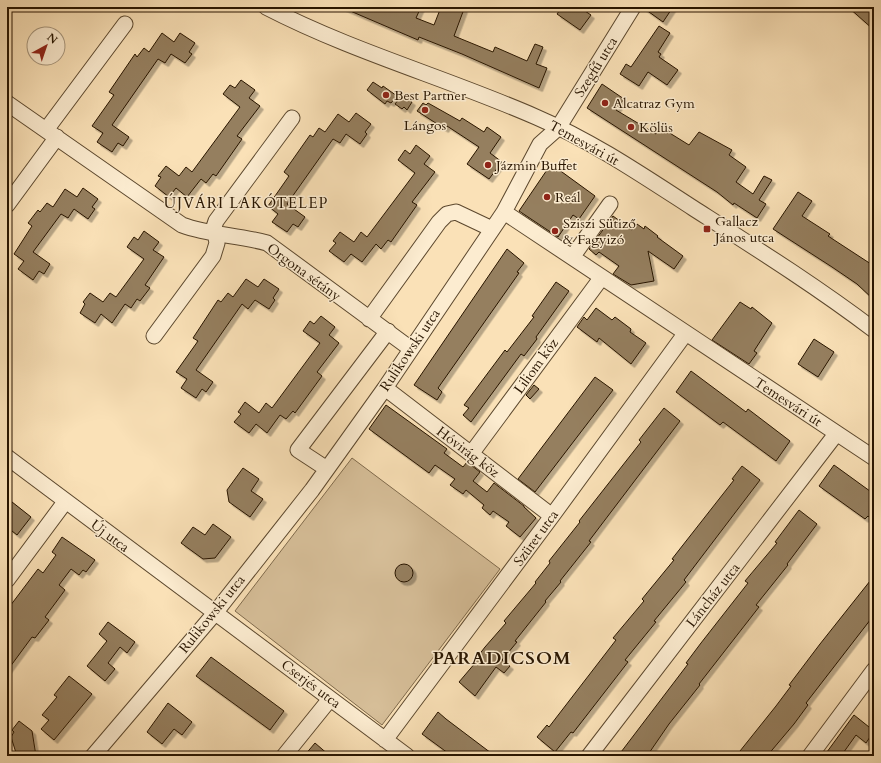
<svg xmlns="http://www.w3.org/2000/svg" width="881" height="763" font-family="Cardo,serif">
<defs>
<filter id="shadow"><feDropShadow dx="3.5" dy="3.5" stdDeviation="0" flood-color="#0004"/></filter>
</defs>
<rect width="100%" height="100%" fill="#fae1b7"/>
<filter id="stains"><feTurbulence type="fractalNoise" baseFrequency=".005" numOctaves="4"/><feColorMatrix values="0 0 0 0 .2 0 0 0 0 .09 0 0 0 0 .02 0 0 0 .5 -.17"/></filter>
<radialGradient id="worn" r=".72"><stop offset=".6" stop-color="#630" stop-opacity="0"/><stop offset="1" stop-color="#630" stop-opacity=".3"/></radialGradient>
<path fill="#d6be98" stroke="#7f6a4c" d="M352 458 500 569 382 725 235 611Z"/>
<path fill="#957f5f" stroke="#281500" filter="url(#shadow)" d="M341 7H421L416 18 434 25 441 7H458L464 9 454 36 493 52 495 47 527 61 535 44 543 47 536 64 547 68 539 88 462 54 419 37 418 40Z
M562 7H579L591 15 580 30 557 14Z
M642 7H673L663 22Z
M848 7H874V30Z
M659 26 670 33 658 52 661 54 659 57 678 70 667 85 648 72 639 86 620 74 626 64 631 67Z
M162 33 174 42 180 33 195 43 189 52 192 54 185 63 171 54 165 63 158 59 112 125 129 137 123 146 118 143 112 152 97 142 103 133 92 126 114 95 109 92 135 54 137 57 144 48 149 52Z
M241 80 255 90 249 98 260 106 237 136 242 139 216 176 213 174 206 183 201 179 187 197 176 188 169 197 155 186 161 177 158 176 166 166 179 176 186 167 192 172 240 107 223 94 230 85 235 88Z
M373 82 382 88 383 86 397 96 391 103 387 101 385 104 367 90Z
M602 84 624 99 616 110 656 134 660 127 689 145 699 132 732 150 729 155 746 167 736 182 753 194 764 176 772 180 759 200 766 204 757 218 734 203 733 205 717 192 587 108Z
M402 95 412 102 407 110 404 107 402 109 395 104Z
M423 103 426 105 428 103 460 121 462 118 484 132 487 127 501 137 490 153 502 162 489 179 467 164 479 147 447 126 445 129 417 111Z
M356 113 371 124 365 132 367 134 360 144 346 134 340 143 333 139 287 204 305 217 298 227 293 224 287 232 272 222 278 214 268 206 289 176 284 172 310 135 313 137 319 128 325 132 338 114 349 122Z
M416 145 430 156 424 164 435 172 412 202 417 205 391 242 388 240 381 249 376 244 362 262 351 254 344 262 329 251 336 243 333 241 340 232 354 242 361 232 367 237 415 173 398 160 405 150 410 154Z
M551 164 595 196 579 219 573 215 558 237 519 211Z
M83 188 98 199 92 207 95 209 88 219 74 209 68 218 61 214 33 252 50 264 44 274 39 271 33 280 18 269 24 261 14 254 32 226 28 223 38 210 40 212 47 203 53 207 65 189 77 197Z
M798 192 812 201 802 216 830 234 828 236 874 266V300L857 284 832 267 773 229Z
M613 216 632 230 637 224 644 229 645 226 658 236 657 237 683 256 674 269 648 251 654 281 631 285 613 274 619 266 599 252 596 255 589 249Z
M144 231 159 242 153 250 164 257 145 285 150 288 140 301 137 299 131 308 125 304 112 323 101 314 95 323 80 313 85 304 83 302 90 293 103 302 110 293 116 297 144 259 127 247 134 237 138 240Z
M507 249 524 263 517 272 519 273 438 388 442 392 437 400 414 385Z
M246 279 258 287 264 279 279 289 273 298 275 300 269 309 255 300 248 309 242 304 196 370 213 382 206 392 202 389 196 398 181 388 187 379 176 372 198 341 193 338 218 300 221 302 228 293 233 297Z
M556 282 569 291 536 337 537 339 524 356 521 354 471 422 463 415 469 408 464 405 505 350 507 352 534 317 532 316Z
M740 302 751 309 752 307 772 323 754 351 757 353 749 364 712 340Z
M596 308 612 320 615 317 631 329 630 332 646 343 631 364 599 338 597 342 577 327 584 317 587 320Z
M321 316 335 327 329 335 339 343 317 372 322 376 295 413 293 411 286 419 280 415 267 433 256 424 249 433 234 422 241 414 238 412 245 402 259 413 266 403 272 408 320 343 303 331 310 321 314 324Z
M814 339 834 352 818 377 798 364Z
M691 371 746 412 748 409 790 441 776 461 723 422 720 425 676 392Z
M595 377 613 390 535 492 518 479Z
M534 385 539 389 530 399 526 395Z
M386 405 447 449 444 453 463 467 467 462 480 472 473 481 487 492 494 483 524 506V507L536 518 520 537 506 526 509 522 493 511 490 515 482 508 484 505 466 490 463 494 450 485 455 479 435 465 429 473 369 429Z
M664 408 680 421 589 541 591 542 560 581 561 582 545 601 546 602 515 641 517 642 502 660 510 666 504 673 496 667 475 696 459 682 476 662 475 660 485 647 506 623 504 621 536 583 535 582 550 563 549 561 580 522 579 521 641 442 639 440Z
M834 465 874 494V521L868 516 865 519 819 486Z
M742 466 760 480 684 580 686 582 654 621 656 622 625 660 628 662 573 733 571 732 555 752 537 737 547 725 549 727 616 640 613 638 644 601 642 599 674 560 672 559 734 480 732 479Z
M243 468 259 479 251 491 263 499 250 517 229 502 227 490Z
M7 498 31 517 17 535 7 527Z
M799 510 817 524 787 564 788 565 756 605 759 607 699 684 700 685 669 724 647 756H618L688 664 686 663 701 643 748 583 745 581 777 543 775 542Z
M213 524 231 537 215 558 203 559 181 543 193 527 205 535Z
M62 537 95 560 86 572 83 570 79 575 71 569 59 585 65 590 45 617 49 620 35 638 32 637 7 671V610L38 569 43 573 56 555 52 552Z
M395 573a9 9 0 1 1 18 0a9 9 0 1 1-18 0Z
M874 576V615L806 703 808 705 794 724 767 756H736L776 706 791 686 789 685 820 644Z
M108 622 135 642 127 653 120 647 108 663 115 669 105 681 87 666 107 641 99 634Z
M211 657 284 711 270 730 196 676Z
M69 676 92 694 54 740 41 729 49 720 42 715 57 697 54 695Z
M168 703 192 722 182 735 174 729 162 744 147 732Z
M438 712 446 719 495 756H452L422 734Z
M854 715 874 731 866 743 856 735 841 756H824Z
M19 721 32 731 36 756H17L11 737 14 732 12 730Z
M315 743 330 756H304Z"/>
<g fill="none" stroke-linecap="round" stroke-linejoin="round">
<g stroke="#5c482e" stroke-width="17">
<path id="minor" d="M266 7C353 52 447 78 536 117 592 141 642 175 693 208 754 247 816 286 874 330
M7 103 182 225C209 235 238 235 267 243L411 349
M46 130 125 24
M7 205 57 137
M504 212 874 458
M573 256 610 204
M369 319 439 222 447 214 456 212 492 229
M154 336 213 256 217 243 214 227 216 221 292 118
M385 388 552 516
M471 454 602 277
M7 457 407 756
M327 469 298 450 388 331
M7 580 65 502
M385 740 552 516 685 334
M93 756 215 613 312 490 385 388 504 212 540 144 558 128 633 7
M284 756 330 699
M589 756 836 434
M810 756 874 670"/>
</g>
<use href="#minor" stroke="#fcecd0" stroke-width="15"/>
</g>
<g fill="#8f2418" stroke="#fcecd0" stroke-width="1.5">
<circle cx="386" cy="95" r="4"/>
<circle cx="605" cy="103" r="4"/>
<circle cx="425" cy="110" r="4"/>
<circle cx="631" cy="127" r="4"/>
<circle cx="488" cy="165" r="4"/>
<circle cx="547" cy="197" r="4"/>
<rect x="703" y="225" width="8" height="8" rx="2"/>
<circle cx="555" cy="231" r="4"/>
</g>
<g text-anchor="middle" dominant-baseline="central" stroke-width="3" stroke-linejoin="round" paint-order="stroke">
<g font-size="14" fill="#281500" stroke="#fcecd0">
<text transform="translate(596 67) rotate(-58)">Szegfű utca</text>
<text transform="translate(584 143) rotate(29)">Temesvári út</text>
<text transform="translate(304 272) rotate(36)">Orgona sétány</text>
<text transform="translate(410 350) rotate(-56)">Rulikowski utca</text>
<text transform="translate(536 366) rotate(-54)">Liliom köz</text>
<text transform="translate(788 402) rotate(33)">Temesvári út</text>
<text transform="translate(468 452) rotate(37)">Hóvirág köz</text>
<text transform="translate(110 536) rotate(37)">Új utca</text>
<text transform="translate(536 538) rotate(-54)">Szüret utca</text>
<text transform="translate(713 595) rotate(-52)">Láncház utca</text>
<text transform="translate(212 614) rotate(-51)">Rulikowski utca</text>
<text transform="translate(311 684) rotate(37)">Cserjés utca</text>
</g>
<g font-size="14" fill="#281500" stroke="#fcecd0" text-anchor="start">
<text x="394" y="95">Best Partner</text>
<text x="613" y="103">Alcatraz Gym</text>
<text x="425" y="125" text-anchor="middle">Lángos</text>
<text x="639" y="127">Kölüs</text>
<text x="496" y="165">Jázmin Buffet</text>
<text x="555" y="197">Reál</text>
<text x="715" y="221">Gallacz<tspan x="715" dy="16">János utca</tspan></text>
<text x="563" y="223">Sziszi Sütiző<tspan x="563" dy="16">&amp; Fagyizó</tspan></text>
</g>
<g font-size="15" letter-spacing="1" fill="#281500" stroke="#fcecd0">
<text x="246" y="203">ÚJVÁRI LAKÓTELEP</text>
</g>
<g font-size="18" font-weight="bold" letter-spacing="1" fill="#281500" stroke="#fcecd0">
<text x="502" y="658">PARADICSOM</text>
</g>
</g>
<rect width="881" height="763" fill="none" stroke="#fae1b7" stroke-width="24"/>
<rect x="8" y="8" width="865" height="747" fill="none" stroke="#281500" stroke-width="2"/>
<rect x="12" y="12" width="857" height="739" fill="none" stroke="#281500"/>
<g transform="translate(46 46) rotate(40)"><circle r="19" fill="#fcecd0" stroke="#a7967d"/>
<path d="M0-3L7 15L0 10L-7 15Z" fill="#8f2418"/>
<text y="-6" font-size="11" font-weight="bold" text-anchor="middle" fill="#281500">N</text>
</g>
<rect width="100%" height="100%" filter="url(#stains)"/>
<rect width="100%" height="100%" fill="url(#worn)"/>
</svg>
